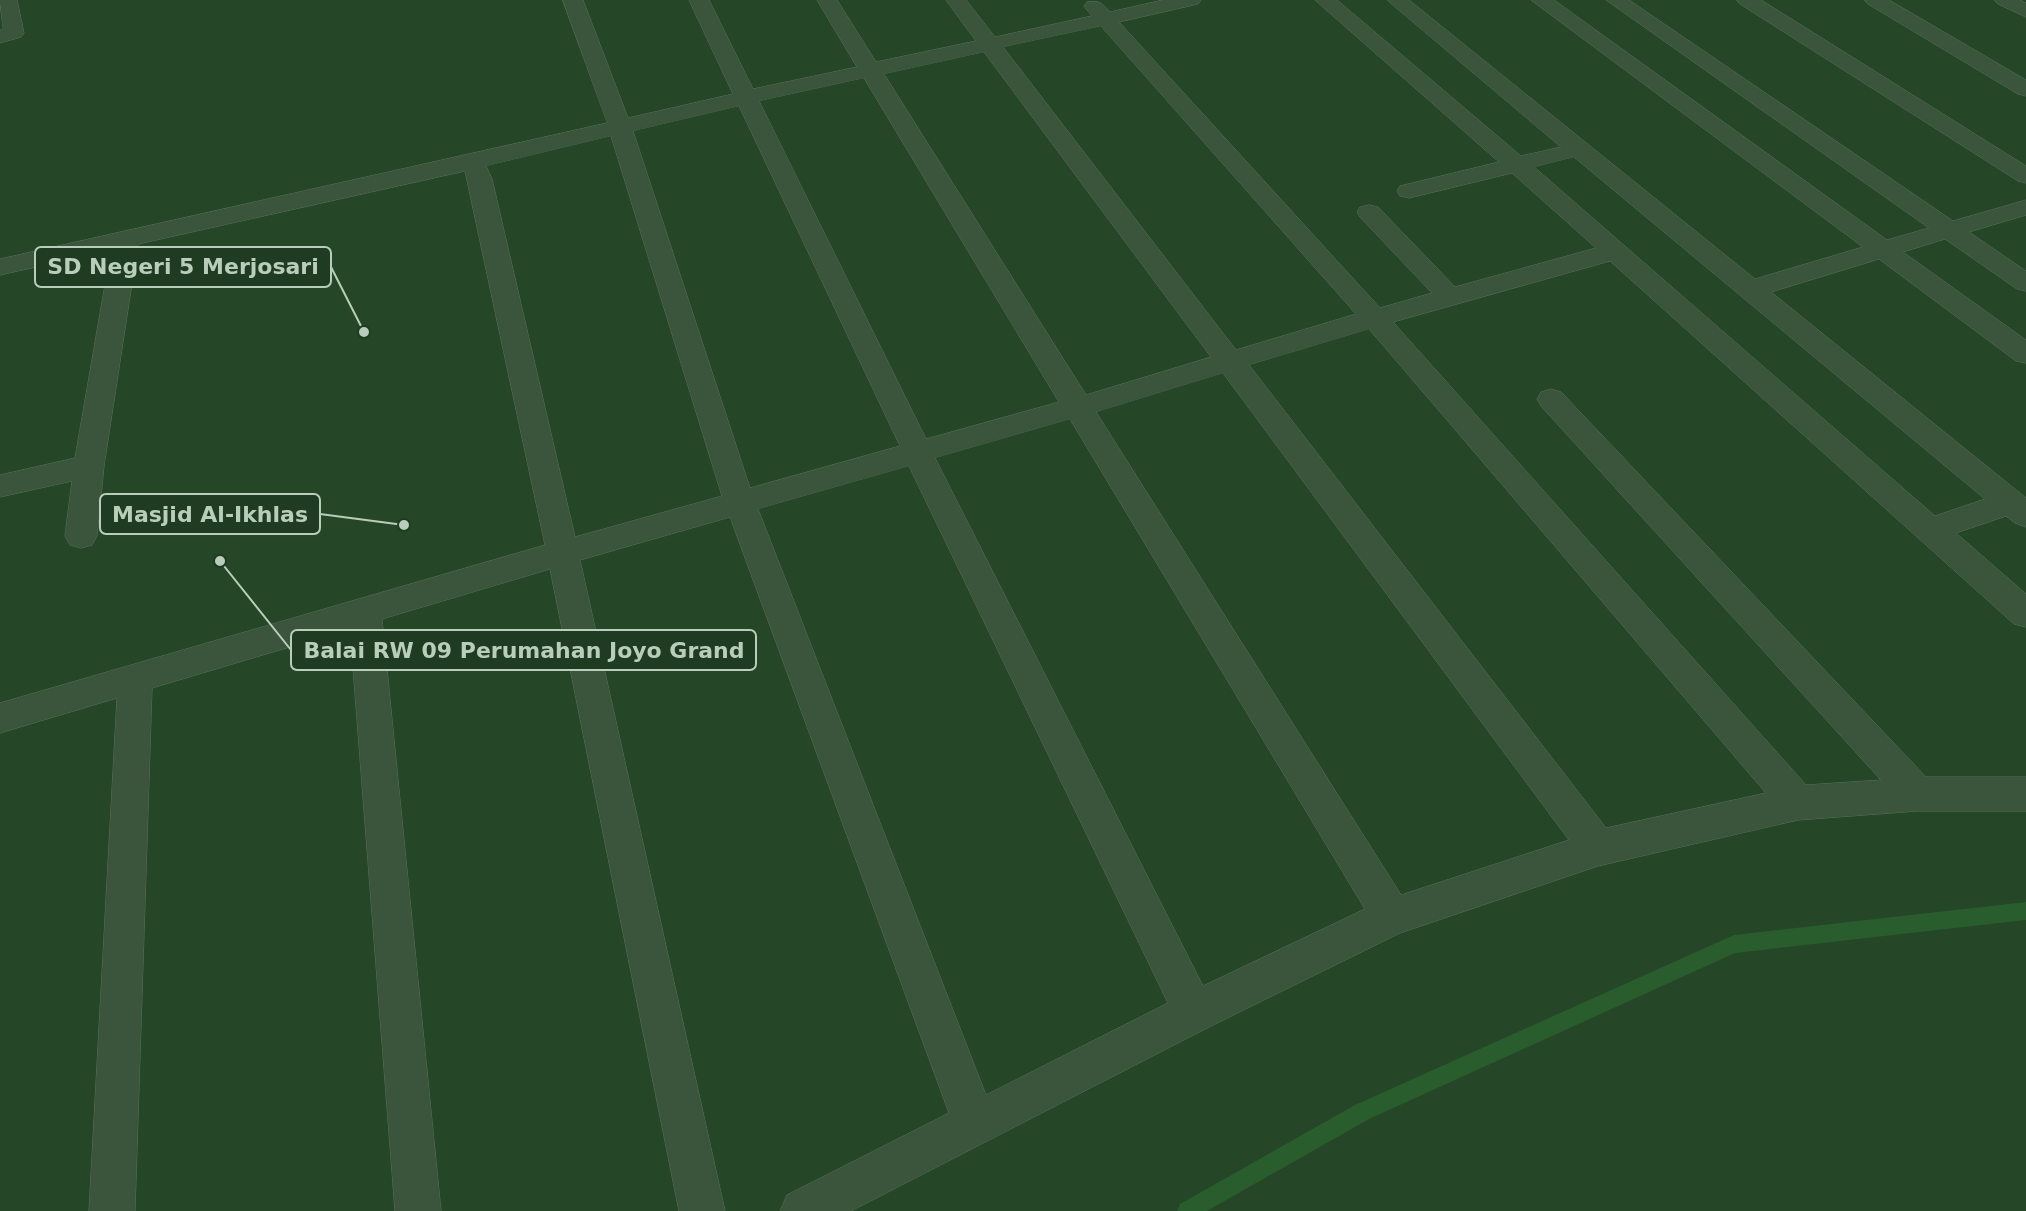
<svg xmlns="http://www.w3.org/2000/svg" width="2026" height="1211" font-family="'DejaVu Sans',sans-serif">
<rect width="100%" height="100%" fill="#254627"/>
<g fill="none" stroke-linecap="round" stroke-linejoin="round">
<path fill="#2a5d2d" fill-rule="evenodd" d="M2026 902V920L1735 953 1369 1119 1207 1211H1177L1180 1204 1355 1105 1734 935Z"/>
<g stroke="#59725b" stroke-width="1">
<path id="street" d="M0 0H17L24 33 21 37 0 43V30H3Z
M563 0H583L628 118 733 94 689 0H709L753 89 857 67 817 0H837L876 62 976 41 946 0H966L995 37 1092 16 1084 6 1087 2C1099 0 1102 3 1110 12L1163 0H1201L1198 4 1119 22 1380 308 1432 293 1360 217 1357 212 1360 207 1369 205 1378 207 1455 287 1596 248 1512 173 1409 198 1400 196 1397 191 1400 186 1499 162 1315 0H1337L1521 156 1561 147 1387 0H1409L1755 279 1863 247 1531 0H1554L1887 240 1929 228 1606 0H1629L1953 221 2026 200V215L1969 232 2026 271V291L2017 289 1945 239 1903 252 2026 340V363L2016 361 1879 259 1771 292 2026 498V527L2015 523 2006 516 1956 533 2026 594V627L2014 624 1610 261 1393 322 1806 785 1881 780 1541 406 1537 399 1541 392 1551 389 1561 392 1926 777H2026V811H1918L1798 820 1598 866 1400 933 1209 1027 851 1211H780L787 1195 949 1113 730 517 580 560 725 1211H679L550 569 382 619 441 1211H395L350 629 152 688 135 1211H89L117 698 0 733V703L545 545 465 171 138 244 104 466 97 536 92 545 81 548 70 545 65 536 72 481 0 497V475L75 458 111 250 0 275V259L607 123ZM1101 26 1356 314 1236 350 1003 47ZM984 52 1211 357 1086 395 884 74ZM864 78 1059 402 926 439 759 101ZM739 106 900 446 750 488 633 131ZM611 136 722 496 575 537 492 179 486 166ZM1574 157 1985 499 1935 516 1534 167ZM1369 329 1382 344 1766 793 1606 828 1249 365ZM1223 373 1569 840 1401 895 1096 412ZM1070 419 1365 909 1203 986 935 458ZM909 466 1168 1003 986 1095 758 509Z
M1737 0H1761L2026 166V183L2018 181 1740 4Z
M1865 0H1889L2026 80V96L2018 94 1868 4Z
M1995 0H2020L2026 3V17L1998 4Z"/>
</g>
<use href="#street" fill="#3a553c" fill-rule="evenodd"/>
</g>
<path fill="none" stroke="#b8ceba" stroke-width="2" d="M364 332L331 267M404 525L320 514M220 561L291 650"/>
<g fill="#b8ceba" stroke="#1f3b21" stroke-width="2">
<circle cx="364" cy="332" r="6"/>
<circle cx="404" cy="525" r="6"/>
<circle cx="220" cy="561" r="6"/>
</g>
<g fill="#1f3b21" stroke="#b8ceba" stroke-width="2">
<rect x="35" y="247" width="296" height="40" rx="6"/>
<rect x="100" y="494" width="220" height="40" rx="6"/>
<rect x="291" y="630" width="465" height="40" rx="6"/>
</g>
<g font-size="22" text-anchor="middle" font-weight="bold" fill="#b8ceba">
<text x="183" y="274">SD Negeri 5 Merjosari</text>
<text x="210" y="522">Masjid Al-Ikhlas</text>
<text x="524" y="658">Balai RW 09 Perumahan Joyo Grand</text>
</g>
</svg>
